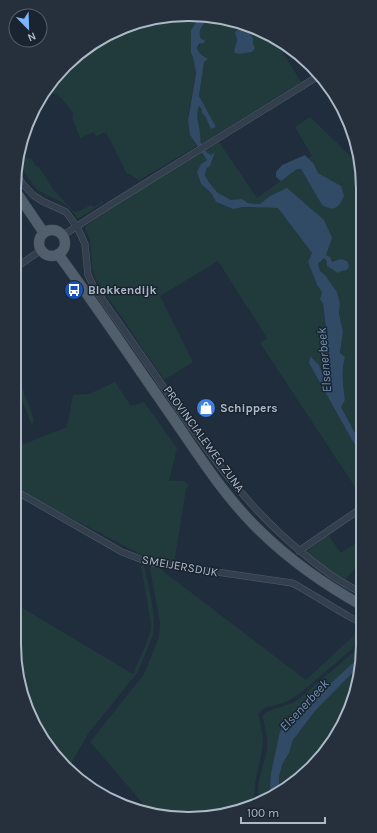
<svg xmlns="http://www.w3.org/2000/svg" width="377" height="833" font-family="Karla,sans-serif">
<rect width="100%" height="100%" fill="#1f2d3c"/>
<path fill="#213b3d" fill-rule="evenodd" d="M188 14 200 16 191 30V53L193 57 196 73 188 115 190 135 197 146 138 181 136 178 129 174H127L106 132 96 136 94 132 80 138 72 118 73 113C66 104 59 92 47 92L65 65 122 27Z
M210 18 255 27 274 38 301 82 201 144C200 131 194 118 199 105L202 109 211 129 216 127 199 96 204 61 208 59C202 56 199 53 197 48L204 40 201 39C197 30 203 24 210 18ZM245 28 252 38V52L240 54 234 51 237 40 235 32Z
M31 117 32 125 27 127 24 149H22V156L32 159 36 166 39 167 53 189 73 211 77 212 91 205 94 207 102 201 103 203 78 219 72 211 63 203 39 191 33 185 19 165 27 122Z
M310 117 361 166 362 446 341 407 345 400C343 385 341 372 345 357L340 354 343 332 339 313 340 304 337 292 326 276 320 271 318 264 324 258 340 271 349 266 347 261C341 258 337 258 332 262L270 196 260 204 248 203 242 199 231 201 218 193 211 185 205 176 206 169 210 166 215 153 211 155 208 154 205 150 219 142 257 198 297 169H301L322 205 323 175 318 173 314 164 308 158 312 156 295 127Z
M202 152 207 160 201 164 197 172 201 184 211 193 216 202 233 209 243 207 278 208 312 253 308 262 317 285 322 292 320 299 323 304 327 336 323 346 326 367 324 379 310 356 309 363 362 458 363 499 260 343 267 338 218 261 160 296 193 362 164 380 95 278 92 268 90 240 85 228 86 226 116 205Z
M14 375 21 384 34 419 32 426 14 380Z
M115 382 131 406 144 402 177 448 169 481H184L189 485 186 489 174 564 149 558 136 552 14 488V448L67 427 73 395 89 394Z
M328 535 341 553 363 538V561L345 580 319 563 306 552Z
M149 564 155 565 306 680 363 627 359 637 352 649 299 694 286 702 265 708 258 714C260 723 263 733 263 742 261 764 252 780 255 804L222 816 153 815 90 742 144 674 159 637 160 622Z
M144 565C148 585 157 617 153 635L138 672 88 734 68 769 57 759 23 701 14 644V603L133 674 150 634 151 624 141 566Z
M363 644 361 653 356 660 329 685 302 706 280 731 271 773 270 786 271 797 259 802C255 778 265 768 267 747 268 736 264 727 263 716L266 712 292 703 300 698Z
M358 667 350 711 320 759 279 793V777L282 765 289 753 293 740 315 711Z"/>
<path fill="#314a65" d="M200 16 210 18C203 24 197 30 201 39L205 40 204 43 199 44 197 48C199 53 202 56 208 59L204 62 199 96 216 127 211 129 205 116 202 113V109L199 106C195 116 199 123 200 134 201 137 200 141 201 143 202 148 207 153 211 155L215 152 210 166 206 169 205 176 211 185 218 193 231 200 242 199 248 203 260 204 270 196 287 188 324 220 332 238 326 255 330 257 332 262C338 259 341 258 347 261L349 266 347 270 341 271 338 273 327 266V261L324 258 318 264 320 271 326 276 337 292 340 304 339 313 343 332 340 353 345 357C341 372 343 385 345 400L341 407 362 446V458L309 363 310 356 319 365 324 378V370L326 367 323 346 327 336 323 304 320 299 322 292 317 285 308 262 312 253 278 208 243 207 233 209 216 202 211 193 201 184 197 172 201 164 207 160 190 135 188 120 196 73 193 57 191 53V30Z
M240 28H245L253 38V44L255 48 252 52 240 54 235 53 234 51 237 40 235 32Z
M305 155 314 164 318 173 341 186 344 196C339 208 334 212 322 205L301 169H297L281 181 276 177V172L282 165Z
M361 653 358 667 315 711 293 740 289 753 282 765 279 777V793L271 797 270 786 271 773 280 731 302 706 329 685 356 660Z"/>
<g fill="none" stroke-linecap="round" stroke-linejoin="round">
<path stroke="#314a65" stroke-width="1.5" d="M68 768 71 762"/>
<g stroke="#515c69" stroke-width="7">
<path id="minor" d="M17 175 22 183 33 195 42 201 66 212 77 227 85 244 88 275 94 287C115 318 137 348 158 379 201 443 244 506 305 555 323 570 342 584 363 593
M62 236 110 205 320 75
M14 269 41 250
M14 490 122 552 148 562 292 583 298 586 348 616 363 624
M299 551 363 507"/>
</g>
<g stroke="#3d4855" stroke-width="11">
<path id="primary" d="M14 189 44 233
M39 243a13 13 0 1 1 26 0a13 13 0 1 1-26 0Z
M58 254C98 308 135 364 173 418 199 456 224 495 256 527 288 559 323 584 363 606"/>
</g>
<use href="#minor" stroke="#333f4c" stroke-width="6"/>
<use href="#primary" stroke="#515e6c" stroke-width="10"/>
</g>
<defs>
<g id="bus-disc" transform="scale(1)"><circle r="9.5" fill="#1a4fb4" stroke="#192430"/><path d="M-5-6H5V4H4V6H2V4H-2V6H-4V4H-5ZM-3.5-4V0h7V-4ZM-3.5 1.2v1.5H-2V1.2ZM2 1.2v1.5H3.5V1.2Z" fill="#fff"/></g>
<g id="shop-disc" transform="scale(1)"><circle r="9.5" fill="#3f7fe0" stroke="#192430"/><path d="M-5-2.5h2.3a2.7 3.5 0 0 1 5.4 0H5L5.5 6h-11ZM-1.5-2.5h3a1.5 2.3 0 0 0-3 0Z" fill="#fff"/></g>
</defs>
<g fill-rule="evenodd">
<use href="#bus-disc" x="74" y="290"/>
<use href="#shop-disc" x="206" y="408"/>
</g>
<g text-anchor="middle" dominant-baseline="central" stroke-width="3" stroke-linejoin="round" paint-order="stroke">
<g font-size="12" font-weight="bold" fill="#aeb9c8" stroke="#192430" text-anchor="start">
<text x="88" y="290">Blokkendijk</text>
<text x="220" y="408">Schippers</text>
</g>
<g font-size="12" fill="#aeb9c8" stroke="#192430">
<text transform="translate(204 439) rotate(54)">PROVINCIALEWEG ZUNA</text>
<text transform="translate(180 566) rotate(10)">SMEIJERSDIJK</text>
</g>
<g font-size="13" font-style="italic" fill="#7392b3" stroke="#192430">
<text transform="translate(324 360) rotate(-95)">Elsenerbeek</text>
<text transform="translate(304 705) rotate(-47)">Elsenerbeek</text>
</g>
</g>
<path d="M0 0H377V833H0ZM188 21H189A167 167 0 0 1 356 188V645A167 167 0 0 1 189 812H188A167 167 0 0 1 21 645V188A167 167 0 0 1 188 21Z" fill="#25303c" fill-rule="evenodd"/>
<path fill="none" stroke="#aeb9c8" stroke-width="2" d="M188 21H189A167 167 0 0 1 356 188V645A167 167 0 0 1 189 812H188A167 167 0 0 1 21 645V188A167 167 0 0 1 188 21Z"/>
<g transform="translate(28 28) rotate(157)"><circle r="19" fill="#192430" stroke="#55606d"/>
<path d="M0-3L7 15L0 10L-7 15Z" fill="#7cb6ff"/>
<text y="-6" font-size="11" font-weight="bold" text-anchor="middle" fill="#aeb9c8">N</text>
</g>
<path d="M241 817v6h84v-6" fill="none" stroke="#aeb9c8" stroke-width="2"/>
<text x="247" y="817" font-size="12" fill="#aeb9c8" stroke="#192430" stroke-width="3" paint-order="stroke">100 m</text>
</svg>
